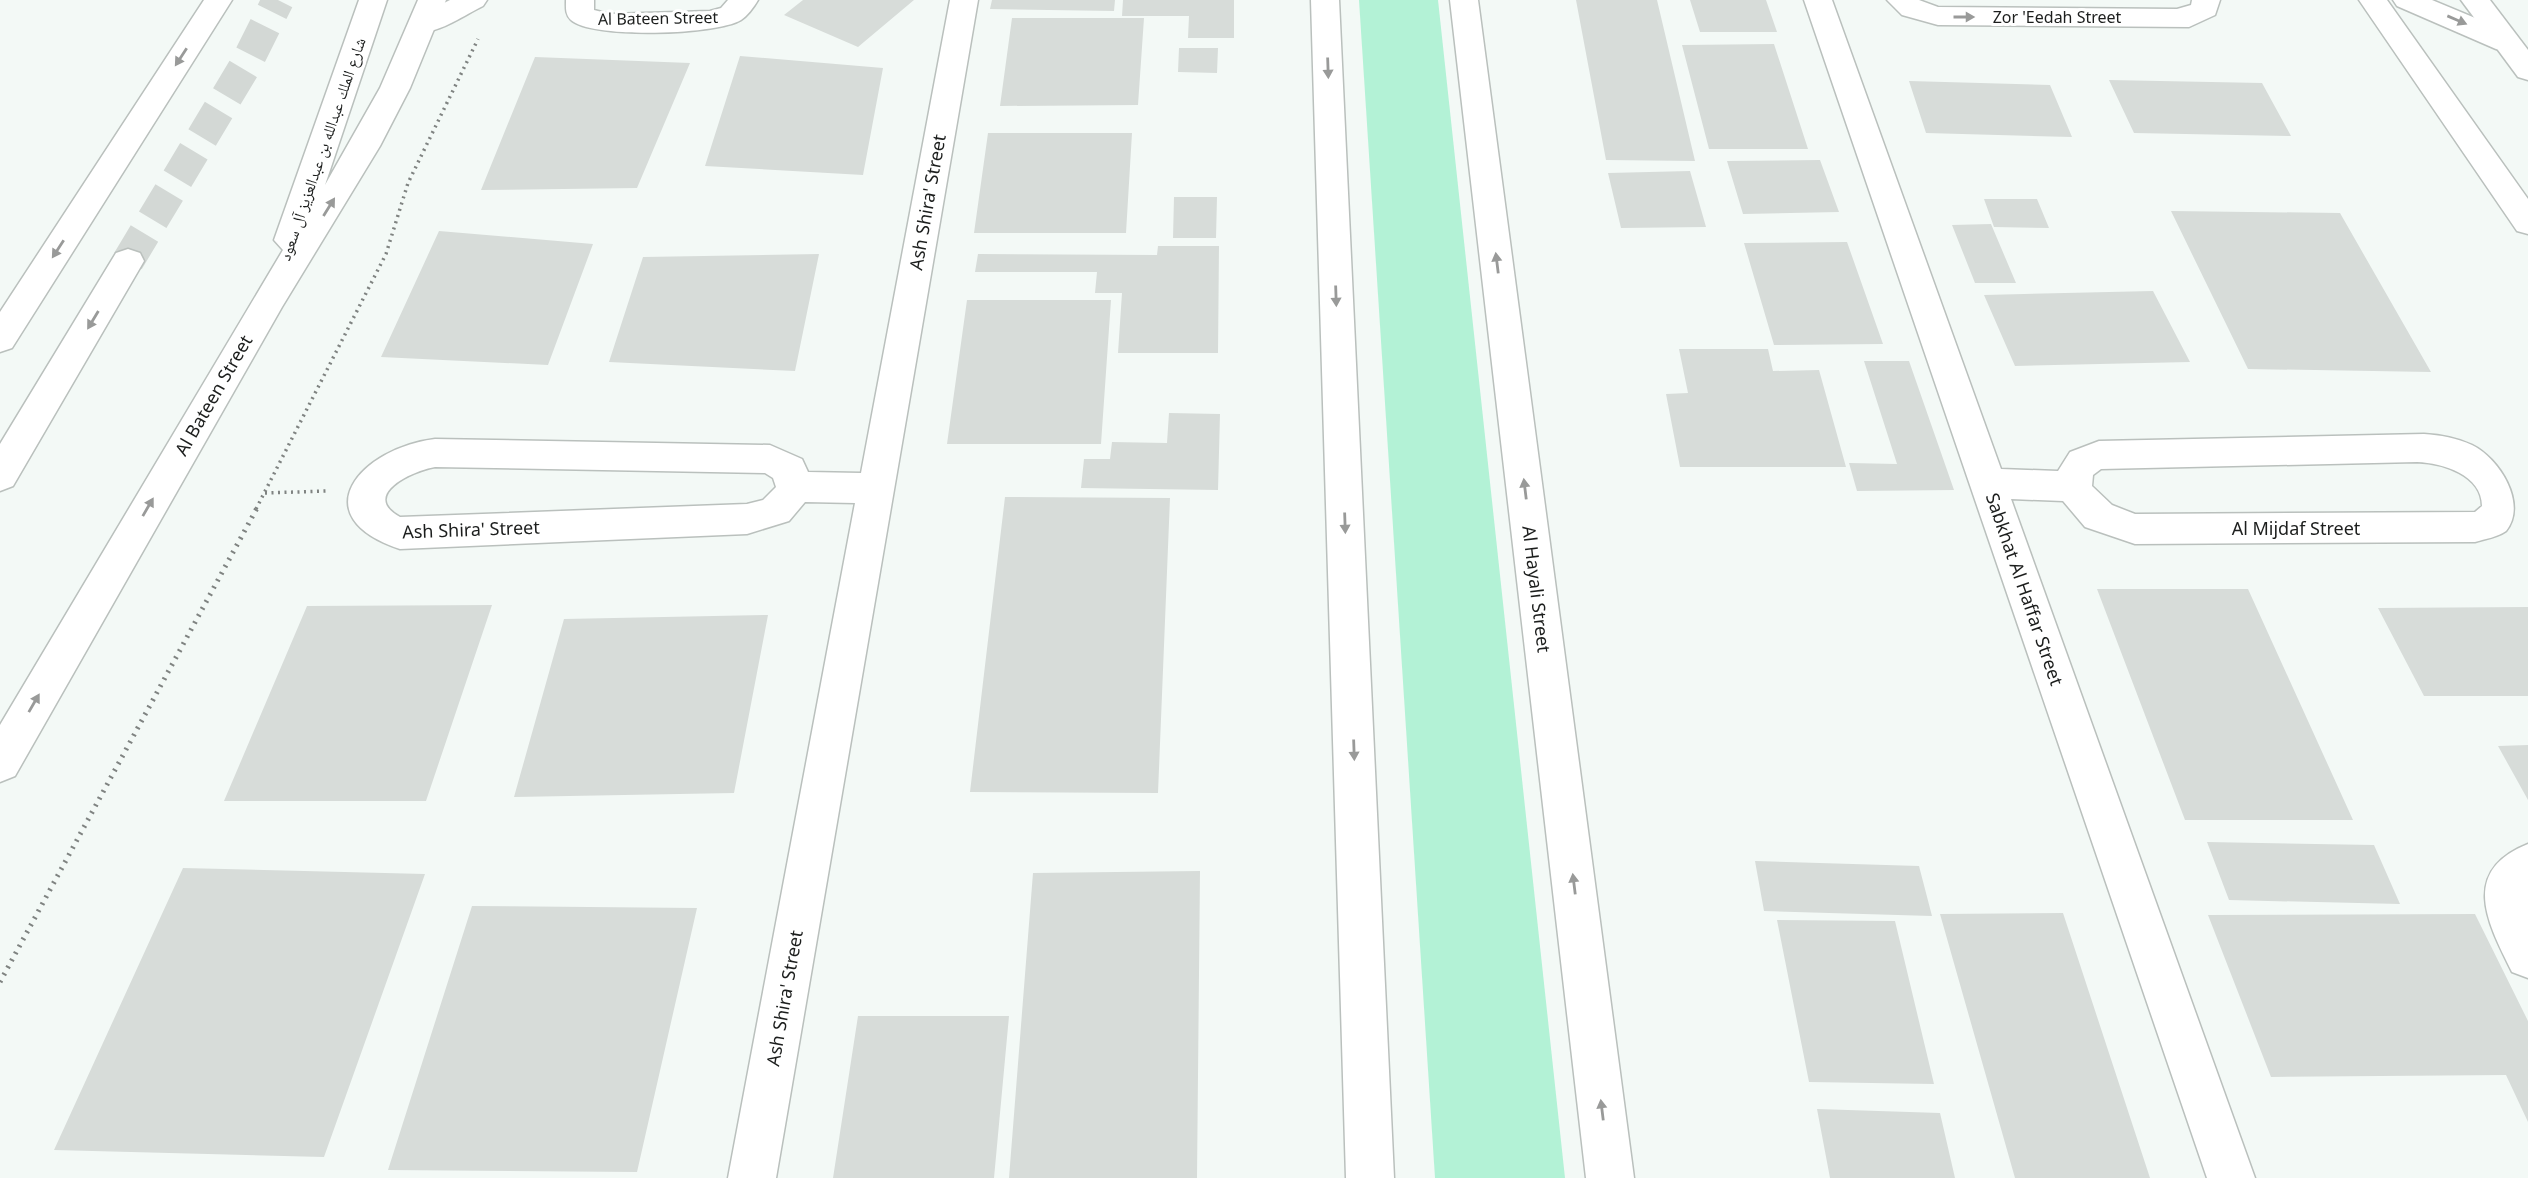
<svg xmlns="http://www.w3.org/2000/svg" width="2528" height="1178" font-family="'Noto Sans','Noto Naskh Arabic',sans-serif">
<rect width="100%" height="100%" fill="#f3f9f6"/>
<path fill="#b3f2d6" d="M1359 0H1438L1565 1178H1435Z"/>
<path fill="#d7dcd9" d="M803 0H914L858 47 784 15Z
M992 0H1115L1114 11 990 9Z
M1123 0H1234V38H1188L1189 16H1122Z
M1576 0H1657L1695 161 1606 160Z
M1690 0H1766L1777 32H1700Z
M1012 18H1144L1138 105 1000 106Z
M1774 44 1808 149H1709L1682 45Z
M1179 48H1218L1217 73 1178 72Z
M740 56 883 68 863 175 705 166Z
M535 57 690 63 637 188 481 190Z
M2109 80 2262 83 2291 136 2134 133Z
M1909 81 2050 85 2072 137 1926 133Z
M988 133H1132L1126 233H974Z
M1820 160 1839 212 1743 214 1727 161Z
M1690 171 1706 227 1621 228 1608 173Z
M1174 197H1217L1216 238H1173Z
M1984 199H2037L2049 228 1994 227Z
M2171 211 2340 213 2431 372 2248 369Z
M1991 224 2016 283H1975L1952 225Z
M439 231 593 244 548 365 381 357Z
M1847 242 1883 344 1774 345 1744 243Z
M1158 246H1219L1218 353H1118L1122 293H1095L1097 272H975L978 254 1157 255Z
M819 254 795 371 609 362 643 257Z
M2153 291 2190 362 2015 366 1984 295Z
M967 300H1111L1101 444H947Z
M1679 349H1768L1773 371 1819 370 1846 467H1680L1666 394 1688 393Z
M1864 361H1909L1954 490 1857 491 1849 463 1897 464Z
M1169 413 1220 414 1218 490 1081 488 1084 459H1110L1112 442 1167 443Z
M1005 497 1170 498 1158 793 970 792Z
M2097 589H2248L2353 820H2185Z
M492 605 426 801H224L307 606Z
M2528 607V696H2424L2378 608Z
M768 615 734 793 514 797 564 619Z
M2528 745V800L2498 746Z
M2207 842 2374 845 2400 904 2229 900Z
M1755 861 1919 866 1932 916 1764 911Z
M183 868 425 874 324 1157 54 1150Z
M1200 871 1197 1178H1009L1033 873Z
M472 906 697 908 637 1172 388 1170Z
M2063 913 2150 1178H2015L1940 914Z
M2475 914 2528 1021V1122L2506 1075 2271 1077 2208 915Z
M1777 920 1895 921 1934 1084 1809 1082Z
M858 1016H1009L994 1178H833Z
M1817 1109 1940 1113 1955 1178H1830Z"/>
<g fill="none" stroke-linecap="round" stroke-linejoin="round">
<path stroke="#d3d8d5" stroke-width="32" stroke-dasharray="32 16" stroke-linecap="butt" d="M128 261 245 66 278 0"/>
<g stroke="#bac0bd" stroke-width="3">
<path id="minor" d="M450 0H487L483 6C462 16 435 37 412 31L408 25 412 19Z
M566 0H594V10L610 14 710 11 721 8 728 0H758C754 7 747 16 741 20 717 35 591 39 571 20 565 14 566 8 566 0Z
M950 0H978L776 1178H728L855 503 805 502 789 521 747 534 400 549C301 516 361 448 435 439L770 445 802 459 808 472 861 473ZM435 467 765 473 773 478 776 487 763 500 747 504 400 517C360 495 412 471 435 467Z
M1311 0H1339L1394 1178H1346Z
M1450 0H1478L1634 1178H1586Z
M1804 0H1832L2001 469 2058 471 2070 452 2099 441 2424 434C2440 435 2457 438 2472 445 2499 458 2528 504 2506 531 2498 537 2485 539 2475 542L2135 544 2085 527 2063 501 2011 499 2255 1178H2207ZM2417 462C2443 463 2482 475 2482 506L2475 512 2135 514 2112 505 2092 486 2093 475 2101 469Z
M1887 0H1919L1938 7 2177 9 2191 5 2192 0H2220L2215 15 2189 27 1938 25 1902 15Z
M2359 0H2387L2528 199V234L2517 231Z
M2393 0H2432L2516 35 2520 42 2516 49 2506 51 2496 49 2397 6Z
M2528 844V978L2512 972C2487 922 2460 871 2528 844Z"/>
</g>
<g stroke="#bac0bd" stroke-width="3">
<path id="secondary" d="M204 0H232L12 348 0 352V312Z
M359 0H387L325 185 380 88 418 0H446L410 88 380 146 282 307 15 776 0 782V725L283 250 274 240Z
M128 249 140 253 144 261 13 486 0 491V444L116 253Z"/>
</g>
<g stroke="#bac0bd" stroke-width="3">
<path id="trunk" d="M2461 0H2490L2528 50V80L2518 77Z"/>
</g>
<path stroke="#7f8381" stroke-width="3.5" stroke-dasharray="2 4.5" stroke-linecap="butt" d="M265 493 327 491
M256 509 386 254 408 183 478 39"/>
<path stroke="#7f8381" stroke-width="5" stroke-dasharray="2 6" stroke-linecap="butt" d="M0 982 257 508"/>
<use href="#minor" fill="#fff" fill-rule="evenodd"/>
<use href="#secondary" fill="#fff" fill-rule="evenodd"/>
<use href="#trunk" fill="#fff" fill-rule="evenodd"/>
</g>
<defs><path id="oneway-solid" d="M-6-.8H1V-3.2L6.5 0L1 3.2V.8H-6Z" transform="scale(1.75)"/></defs>
<g fill="#999a99">
<use href="#oneway-solid" transform="translate(1964 17)"/>
<use href="#oneway-solid" transform="translate(2457 20) rotate(23)"/>
<use href="#oneway-solid" transform="translate(181 57) rotate(123)"/>
<use href="#oneway-solid" transform="translate(1328 68) rotate(88)"/>
<use href="#oneway-solid" transform="translate(329 207) rotate(-58)"/>
<use href="#oneway-solid" transform="translate(58 249) rotate(123)"/>
<use href="#oneway-solid" transform="translate(1497 263) rotate(-97)"/>
<use href="#oneway-solid" transform="translate(1336 296) rotate(88)"/>
<use href="#oneway-solid" transform="translate(93 320) rotate(121)"/>
<use href="#oneway-solid" transform="translate(1525 489) rotate(-97)"/>
<use href="#oneway-solid" transform="translate(148 507) rotate(-60)"/>
<use href="#oneway-solid" transform="translate(1345 523) rotate(88)"/>
<use href="#oneway-solid" transform="translate(34 703) rotate(-60)"/>
<use href="#oneway-solid" transform="translate(1354 750) rotate(88)"/>
<use href="#oneway-solid" transform="translate(1574 884) rotate(-97)"/>
<use href="#oneway-solid" transform="translate(1602 1110) rotate(-97)"/>
</g>
<g text-anchor="middle" dominant-baseline="central" stroke-width="6" stroke-linejoin="round" paint-order="stroke">
<g font-size="16" fill="#1c1e1d" stroke="#fff">
<text x="2057" y="17">Zor 'Eedah Street</text>
<text transform="translate(658 18) rotate(-1)">Al Bateen Street</text>
<text transform="translate(322 149) rotate(-71)">شارع الملك عبدالله بن عبدالعزيز آل سعود</text>
</g>
<g font-size="18" fill="#1c1e1d" stroke="#fff">
<text transform="translate(927 202) rotate(-80)">Ash Shira' Street</text>
<text transform="translate(213 395) rotate(-60)">Al Bateen Street</text>
<text x="2296" y="528">Al Mijdaf Street</text>
<text transform="translate(471 529) rotate(-2)">Ash Shira' Street</text>
<text transform="translate(1537 589) rotate(83)">Al Hayali Street</text>
<text transform="translate(2025 589) rotate(71)">Sabkhat Al Haffar Street</text>
<text transform="translate(784 998) rotate(-80)">Ash Shira' Street</text>
</g>
</g>
</svg>
